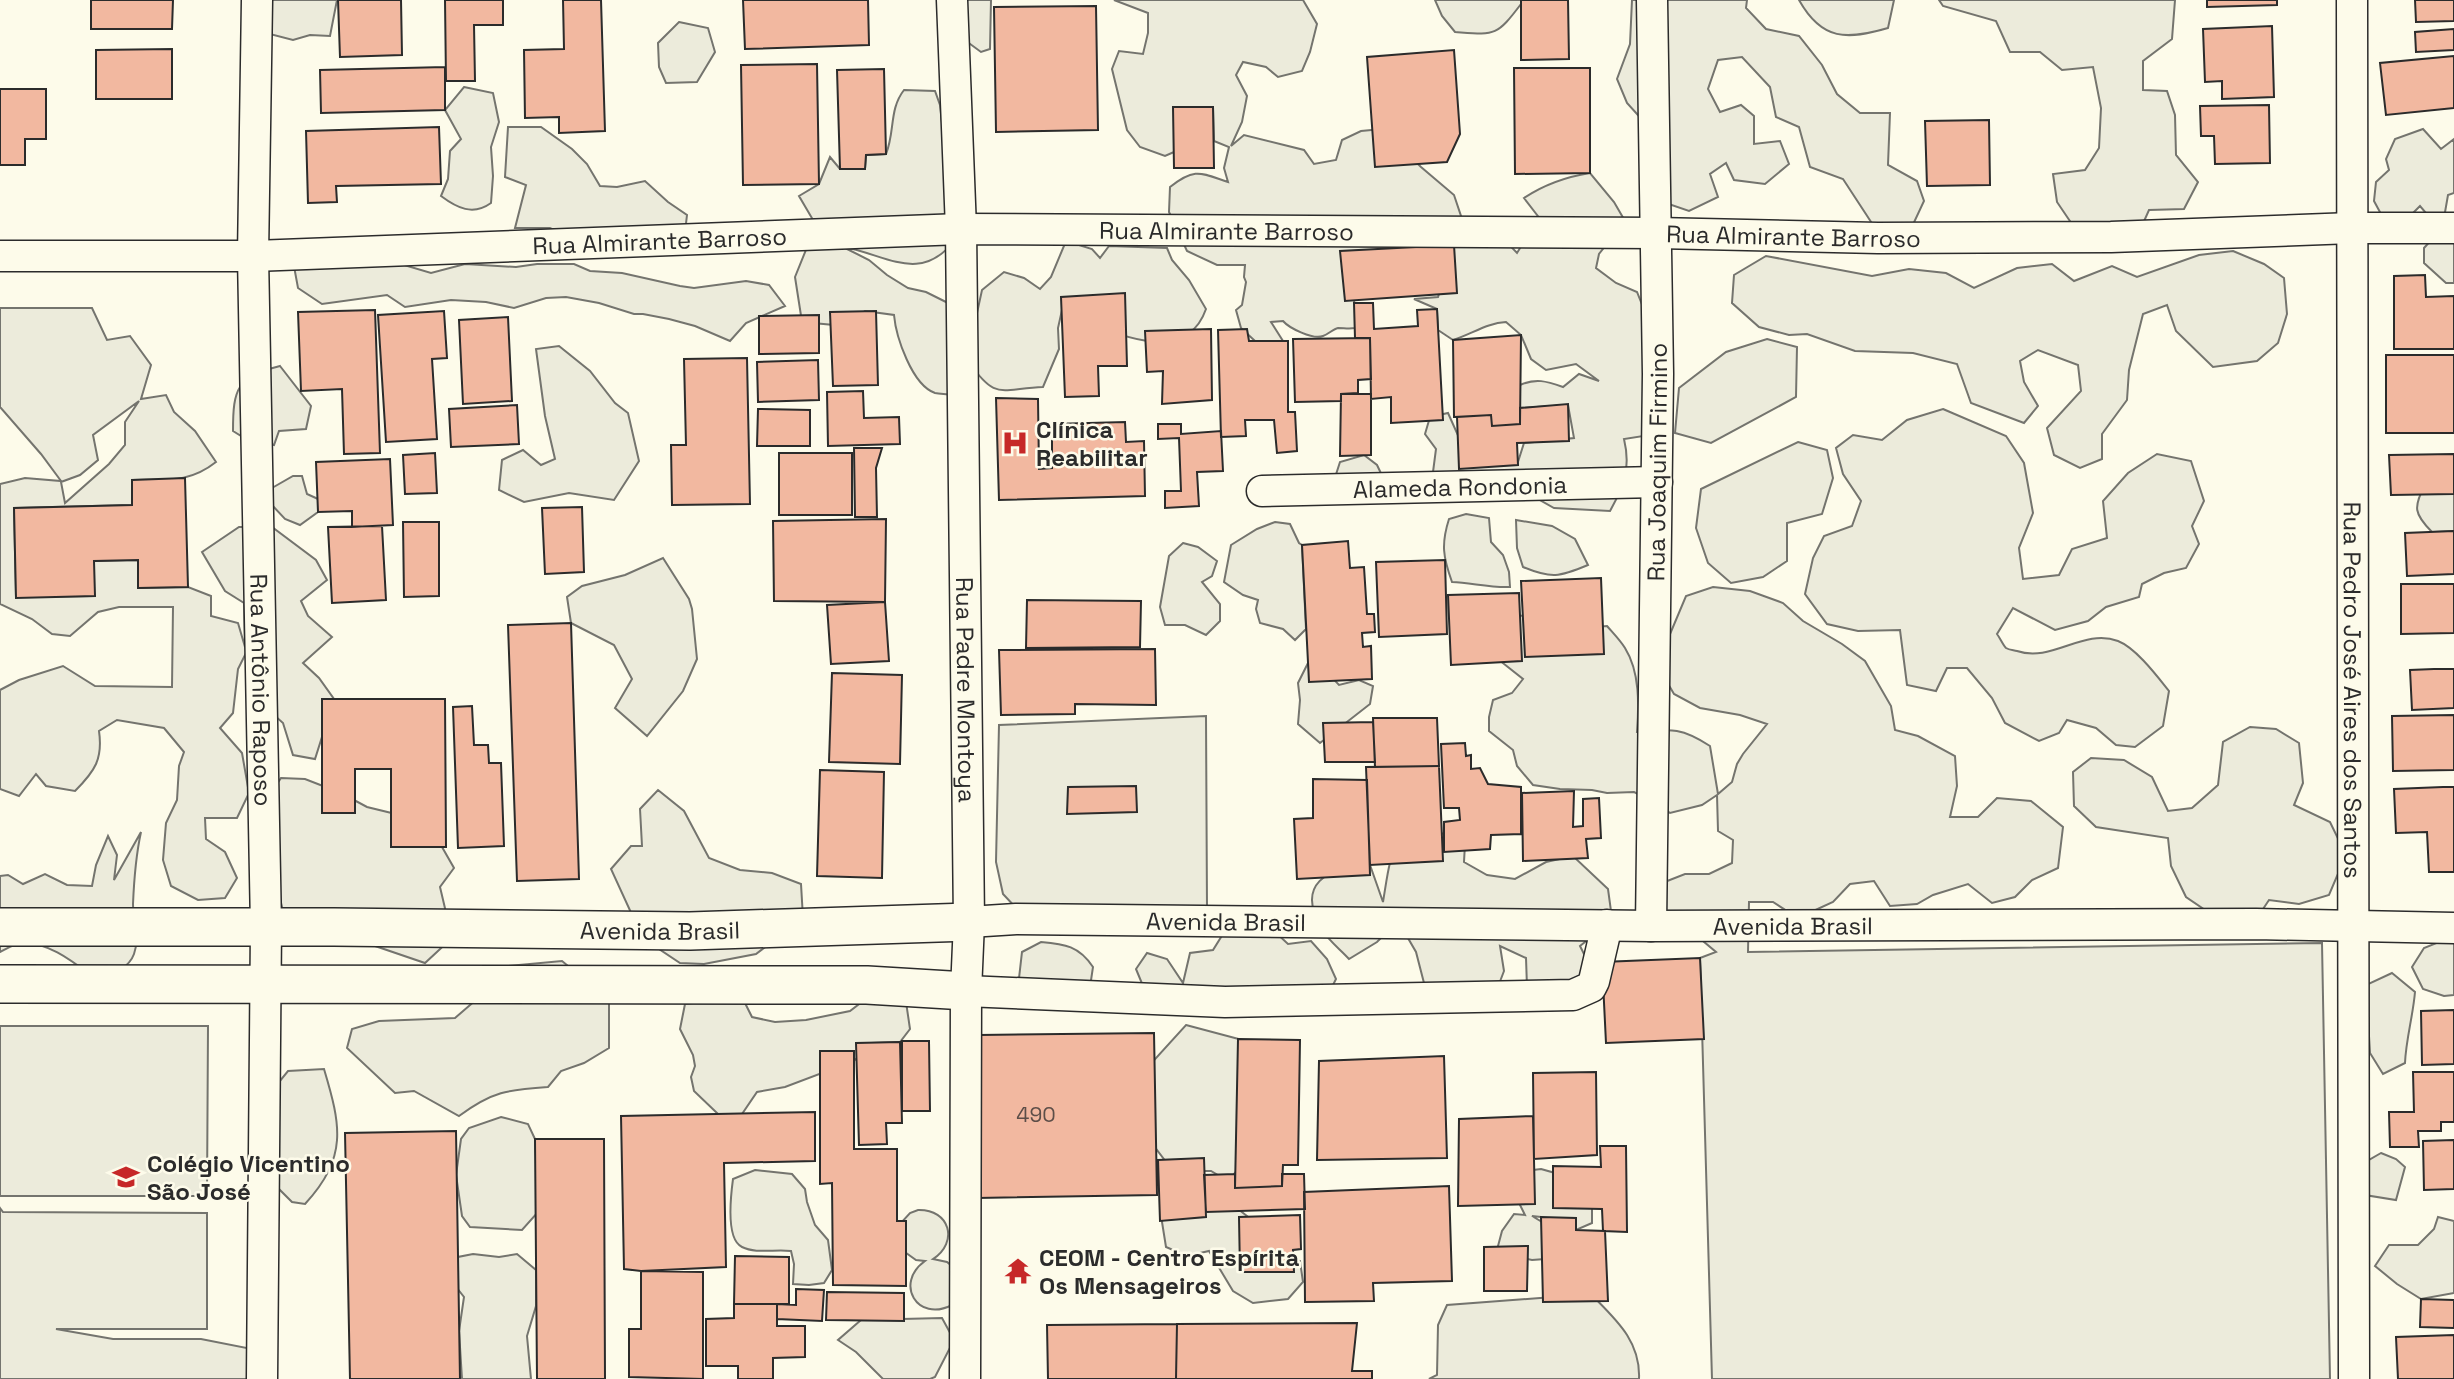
<svg xmlns="http://www.w3.org/2000/svg" width="2454" height="1379" font-family="'Space Grotesk',sans-serif">
<rect width="100%" height="100%" fill="#fdfbea"/>
<path fill="#ecebdb" stroke="#74746e" stroke-width="2" fill-rule="evenodd" d="M257 0H337L330 36 310 35 293 40 262 32Z
M957 0H991L990 49 981 52 962 38Z
M1114 0H1303L1317 24 1310 52 1302 71 1278 77 1266 67 1243 62 1236 75 1247 96 1242 122 1231 146 1244 135 1304 150 1314 164 1336 160 1342 140 1361 131 1382 129 1421 167 1454 195 1461 216 1452 232 1498 233 1517 253 1527 237 1544 224 1524 198C1545 184 1565 177 1590 173L1614 202 1625 221 1599 254 1596 268 1616 283 1637 292 1645 312 1642 339 1652 359 1650 435 1624 439C1631 468 1624 486 1610 511L1554 508 1536 498 1433 472 1436 449 1425 434 1430 417 1448 413 1461 442 1466 462 1517 465 1524 443 1574 438 1568 405 1520 408V385C1536 378 1546 381 1563 387L1579 374 1599 381 1576 364 1546 370 1531 359 1521 335 1506 322C1487 323 1472 334 1453 340L1438 330 1437 309 1414 299 1438 297 1444 278 1356 283 1354 303 1362 315 1355 328C1349 329 1344 328 1338 328 1333 329 1329 334 1323 336 1313 340 1289 328 1283 321L1271 322 1283 341H1255L1241 328 1236 310 1242 305 1246 282 1244 277 1245 265H1217L1187 251 1169 212 1170 187C1195 167 1201 173 1228 182L1224 168 1229 147 1214 141 1213 107H1174V152L1165 156 1140 147 1127 130 1112 69 1119 51 1143 54 1148 33V13Z
M1435 0H1521V4C1496 37 1495 35 1455 32L1442 16Z
M1632 0H1747L1746 8 1766 29 1799 36 1822 65 1837 94 1860 113H1890L1888 165 1917 181 1924 201 1910 231H1877L1843 179 1810 167 1799 127 1776 117 1770 87 1742 57 1718 60 1708 89 1720 112 1741 105 1754 116V144L1780 141 1789 164 1765 184 1734 180 1726 163 1710 174 1718 197 1689 211 1657 200 1656 135 1627 103 1617 79 1630 44Z
M1799 0H1894L1888 28C1847 40 1822 41 1799 0Z
M1939 0H2175L2172 39 2143 61V90L2167 91 2175 115 2176 155 2198 182 2184 209 2149 210 2141 228 2076 230 2057 202 2053 174 2085 170 2099 148 2101 108 2093 67 2062 70 2040 52H2010L1996 21 1943 6Z
M679 22 708 28 715 52 697 82 666 83 659 67 658 43Z
M464 87 493 93 499 122 491 147 493 176 491 203C473 216 457 208 441 196L448 179 450 151 461 139 445 110Z
M904 90 935 91 940 105 955 240C920 285 886 254 843 247L869 260 887 275 908 288 926 292 948 303 952 395C947 394 940 394 935 393 912 385 896 337 894 315L865 311 845 326 802 322 795 277 816 225 799 196 819 184 830 157 840 169H865L866 155 886 154C895 132 889 109 904 90Z
M508 127H541L572 149 587 164 600 186 617 187 645 181 668 202 687 215 684 240 587 246 550 228H515L526 185 505 177Z
M2423 129 2441 149 2454 139V193L2448 195 2444 218 2431 219 2420 206 2401 225 2381 214 2374 201 2376 182 2389 170 2386 159 2395 139Z
M2442 228 2454 234V283H2446L2424 263V248Z
M1066 241 1092 249 1100 258 1109 246 1167 248 1172 260 1189 280 1206 309C1184 372 1102 328 1062 310L1058 328 1059 349 1043 387C999 389 996 401 968 361L977 334V313L982 290 1004 272 1024 278 1040 289 1051 277Z
M2233 251 2264 264 2284 278 2287 314 2278 343 2257 361 2213 367 2176 331 2167 305 2143 314 2129 370 2127 400 2102 434V459L2080 468 2054 455 2047 428 2081 391 2078 365 2038 350 2020 361 2024 382 2038 406 2024 423 1971 403 1957 364 1913 353 1855 351 1807 334 1789 335 1759 327 1732 303 1734 275 1766 256 1872 276 1909 269 1946 273 1974 288 2017 268 2052 264 2074 281 2112 266 2137 277 2199 255Z
M293 261 394 262 431 273 465 264 516 267 537 264H574L590 271 622 273 680 286 694 288 746 281 769 285 785 306 746 323 730 341 695 326 669 319 643 314H634L599 303 566 297 546 298 514 308 486 302 451 300 405 307 387 295 322 304 298 288Z
M0 308H92L107 340 130 336 151 365 141 399 166 395 174 412 195 431 216 462C188 484 166 479 132 480V505L14 508 16 597 94 596V561L138 560V588L188 587 211 596V616L238 623 245 647 244 603 225 591 202 552 239 527H272L316 560 327 580 301 601 308 616 332 637 303 663 319 678 334 699 315 759 293 755 283 723 265 707 246 653 238 669 233 713 220 728 242 753 249 793 237 818H205L206 839 225 852 237 878 225 898 198 900 171 886 163 860 166 823 177 800 179 766 184 752 164 728 117 720 99 731C103 759 95 771 75 791L46 786 36 774 19 796 0 789V690L19 680 63 666 95 686 172 687 173 607H119L98 612 70 636 52 634 32 619 0 604V484L25 478 61 481 41 454 0 407ZM139 401 125 422V445L109 464 65 503 61 482 80 475 98 460 93 435Z
M1767 339 1797 347 1796 397 1711 443 1675 433 1679 388 1726 352Z
M559 346 590 371 615 403 628 413 639 461 614 500 569 493 524 502 499 490 502 460 523 450 541 465 555 459 545 416 536 349Z
M280 366 311 406 306 429 279 431 274 445 246 439 233 431C233 388 237 377 280 366Z
M1943 409 2006 436 2024 463 2033 513 2019 548 2023 579 2059 575 2072 549 2107 538 2103 501 2128 473 2157 454 2191 461 2204 501 2192 526 2199 544 2186 568 2164 573 2142 584 2139 597 2106 607 2088 621 2055 630 2013 608 1997 634C2000 638 2003 645 2006 648 2009 650 2013 650 2017 651 2052 663 2083 628 2118 641 2136 648 2157 676 2169 691L2163 726 2135 747 2116 745 2096 728 2067 720 2059 733 2039 741 2005 723 1992 698 1967 668H1947L1936 691 1907 685 1900 630 1858 631 1827 624 1805 594 1813 558 1824 536 1852 526 1861 501 1843 474 1836 448 1853 435 1882 440 1907 420Z
M1798 442 1827 450 1833 478 1822 514 1787 523V561L1763 577 1731 583 1708 563 1696 528 1701 489Z
M1364 455 1377 465 1388 488 1331 490 1340 462Z
M293 476H302L307 494 318 499V512L300 525 285 519 271 504 272 488Z
M2425 485 2454 487V531L2432 532C2414 514 2413 507 2425 485Z
M1466 514 1489 518 1491 542 1503 555 1509 572 1510 587C1491 588 1472 583 1452 582 1443 557 1441 544 1449 519Z
M1516 520 1552 526 1575 539 1588 565C1559 577 1552 579 1523 567L1517 548Z
M1275 522 1290 524 1299 543 1302 545 1306 629 1295 640 1283 629 1260 623 1256 609 1258 600 1243 595 1224 582 1231 545 1257 529Z
M1183 543 1198 547 1217 561 1212 576 1202 582 1220 604V621L1206 635 1185 625H1165L1160 607 1169 556Z
M663 558 689 599 692 609 697 659 683 691 647 736 615 708 632 679 614 645 571 623 567 597 582 586 625 575Z
M1713 587 1750 591 1783 603 1803 621 1842 644 1865 661 1891 706 1895 730 1918 736 1955 756 1957 786 1950 817H1978L1997 798 2031 801 2063 827 2058 868 2032 880 2015 897 1992 903 1968 884 1933 895 1917 904 1890 906 1874 881 1850 884 1833 902 1798 918 1773 902H1749L1748 952 2322 943 2330 1379H1712L1700 958 1716 952 1685 926H1658L1657 885 1685 874H1709L1732 863 1733 840 1718 831 1717 795 1702 805 1670 813 1657 803 1634 792 1607 793 1592 790 1560 789 1533 785 1517 766 1513 750 1489 731V717L1493 700 1512 693 1523 679 1499 660 1515 616 1541 615 1571 629 1607 626C1613 633 1620 640 1625 648 1640 672 1639 705 1637 732 1671 729 1681 727 1710 746L1718 794 1732 782 1737 764 1743 754 1767 724 1740 715 1700 708 1674 694 1657 665 1686 596Z
M1308 663 1323 668 1339 685 1359 680 1373 686 1370 704 1320 743 1298 724 1300 700 1298 683Z
M1206 716 1207 908 1019 911 1003 894 996 862 999 725Z
M2250 727 2276 729 2299 743 2303 783 2294 805 2330 822 2346 855 2329 895 2299 904 2269 900 2257 918H2217L2186 897 2171 866 2168 838 2096 827 2074 806 2073 772 2091 758 2124 760 2152 777 2168 811 2192 808 2218 785 2223 742Z
M281 778 305 779 341 793 367 807 412 818 430 826 454 868 440 887 452 938 425 963 284 915 266 843 265 802Z
M658 790 684 811 709 858 740 870 772 873 801 884 803 918 756 954 704 964 680 963 653 945 633 917 611 869 631 846H642L640 809Z
M141 832C136 855 134 880 133 904 133 920 140 938 134 954 129 968 112 975 99 981 77 965 50 941 21 943 14 944 6 949 0 952V876L8 875 23 884 45 874 67 885 92 886 96 865 108 836 117 855 114 880Z
M1450 832 1465 844 1464 862 1487 875 1515 879 1546 862 1573 856 1608 889 1611 911 1595 934 1580 946 1592 970 1577 1001 1527 987 1526 958 1500 946 1504 971 1491 1005 1424 983 1416 952 1405 933 1389 930 1377 942 1349 959C1341 950 1329 941 1323 931 1294 884 1327 867 1370 865L1383 902C1393 841 1388 844 1450 832Z
M1273 930 1288 944 1311 941 1327 959 1336 979 1330 991 1143 986 1136 969 1147 953 1167 959 1183 983 1190 953 1213 950 1223 934Z
M2454 936V995L2444 996 2423 989 2412 967 2424 948Z
M1041 942C1065 944 1079 946 1093 967L1090 987H1018L1022 952Z
M562 961 609 1000V1048L584 1063 561 1071 548 1087C507 1090 493 1091 459 1116L414 1091 395 1093 347 1048 352 1029 379 1021 455 1018 484 993 488 968Z
M2392 973 2415 992C2413 1016 2406 1039 2405 1063L2383 1074 2370 1053 2366 985Z
M880 988 905 995 910 1029 900 1042 872 1043 854 1061 785 1087 757 1092 742 1114H718L694 1091 691 1077 695 1066 693 1055 680 1029 685 1004 742 997 752 1017 775 1022 806 1020 850 1011Z
M1186 1025 1250 1042 1241 1166 1228 1181 1211 1171H1173L1154 1146 1146 1069Z
M0 1026H208L207 1196H0Z
M324 1069C341 1126 348 1157 305 1204L292 1202 279 1189 265 1167 266 1098 288 1071Z
M501 1117 528 1124 535 1139 539 1211 522 1230 470 1227 462 1216 456 1175 461 1139 469 1128Z
M2381 1153 2396 1159 2405 1167 2396 1200 2365 1195 2360 1181 2369 1160Z
M1541 1169 1555 1173 1592 1200V1223L1576 1230 1541 1217 1532 1216 1547 1225 1558 1258 1532 1260 1503 1254 1498 1246 1502 1231 1514 1214 1525 1215 1517 1199 1525 1171Z
M755 1170 792 1174 805 1189 807 1202 815 1225 828 1240 832 1270 824 1283 809 1285 793 1284 794 1264 791 1251C775 1249 756 1254 742 1247 725 1239 731 1194 733 1179Z
M1167 1202 1189 1207 1229 1202 1261 1227 1279 1255 1300 1261 1303 1282 1288 1299 1253 1303 1233 1291 1209 1251 1187 1256 1166 1247 1162 1222Z
M0 1208 3 1212 207 1213V1329H56L113 1339H201L252 1349 258 1379H0Z
M918 1210C950 1209 959 1242 933 1259L947 1262 953 1267 952 1305C917 1323 894 1283 925 1261L916 1260 902 1250 899 1225 910 1213Z
M2438 1217 2454 1221V1293L2421 1299 2397 1284 2375 1266 2389 1245H2418L2434 1229Z
M473 1254 499 1257 517 1254 536 1270V1306L527 1336 531 1379H462L459 1331 464 1297 449 1278 458 1257Z
M1584 1287C1610 1315 1641 1337 1639 1379H1429L1437 1375 1438 1325 1447 1305 1553 1297Z
M942 1318 954 1340 935 1377 930 1379H883L856 1352 838 1340 861 1320Z"/>
<path fill="#f2b8a0" stroke="#2b2b2b" stroke-width="2" d="M91 0H173L172 29H91Z
M338 0H401L402 55 340 57Z
M445 0H503V25H474L475 81H446Z
M563 0H601L605 131 559 133V117L525 118 524 50 564 49Z
M743 0H868L869 45 745 49Z
M1521 0H1568L1569 59 1521 60Z
M2207 0H2277V5L2207 7Z
M2415 0H2454V21L2416 22Z
M1096 6 1098 130 996 132 994 7Z
M2272 26 2274 97 2222 99V81L2205 82 2203 29Z
M2454 29V50L2416 52 2415 32Z
M172 49V99H96V50Z
M1454 50 1460 134 1447 162 1375 167 1367 57Z
M2454 56V108L2386 115 2380 63Z
M817 64 819 184 743 185 741 65Z
M445 67V110L321 113 320 70Z
M1514 68H1590V173L1515 174Z
M884 69 886 154 866 155 865 169H840L837 70Z
M0 89H46V139H25V165H0Z
M2269 105 2270 163 2215 164 2214 136H2201L2200 106Z
M1173 107H1213L1214 168H1174Z
M1989 120 1990 185 1927 186 1925 121Z
M439 127 441 184 336 186 337 202 308 203 306 131Z
M1454 245 1457 293 1345 301 1340 251Z
M2425 275 2426 297 2454 296V349H2394V276Z
M1125 293 1127 366H1098L1099 396 1065 397 1061 297Z
M1354 303H1373L1374 329 1418 326 1417 310 1437 309 1443 420 1391 423V397L1371 399 1370 338H1355Z
M375 310 380 453 344 454 342 389 301 391 298 312Z
M444 311 447 358 432 359 437 439 386 442 378 315Z
M876 311 878 385 833 386 830 312Z
M819 315V353L759 354V316Z
M508 317 512 401 463 404 459 320Z
M1211 329 1212 400 1162 404 1163 371 1147 372 1145 331Z
M1247 329 1249 341H1288V412H1295L1297 451 1277 453 1274 420H1245L1246 436 1221 437 1218 330Z
M1521 335 1520 424 1492 426 1491 415 1454 417 1453 340Z
M1370 338 1371 379 1358 380V393L1341 394V401L1295 402 1293 339Z
M2386 355H2454V433H2386Z
M747 358 750 504 672 505 671 445H686L684 359Z
M818 360 819 400 758 402 757 362Z
M863 391 864 418 899 417 900 444 828 446 827 392Z
M1341 394H1371V455L1340 456Z
M996 398 1038 399 1039 469 1052 468V424L1125 422 1126 442 1144 441 1145 496 999 500Z
M1568 404 1569 441 1517 443 1518 465 1459 469 1457 417 1491 415 1492 426 1520 424V408Z
M517 405 519 444 451 447 449 409Z
M758 409 810 410V446H757Z
M1158 424H1181V434L1221 431 1223 471 1197 472 1199 506 1165 508V491H1181L1179 438 1158 439Z
M854 448H882L876 468 877 517H855Z
M435 453 437 493 405 494 403 455Z
M779 453H852V515H779Z
M2454 454V494L2391 495 2389 455Z
M390 459 393 525 352 527V511L318 512 316 462Z
M185 478 188 587 138 588V560L94 561 95 596 16 598 14 508 132 505V480Z
M582 507 584 572 545 574 542 508Z
M886 519 885 602 774 601 773 521Z
M403 522H439V596L404 597Z
M382 526 386 600 332 603 328 527Z
M2454 531V574L2407 576 2405 533Z
M1348 541 1350 568 1364 567 1367 614H1374L1375 632 1362 633 1363 647 1371 646 1372 679 1309 682 1302 545Z
M1445 560 1447 634 1379 637 1376 562Z
M1601 578 1604 654 1525 657 1521 581Z
M2401 584H2454V633L2401 634Z
M1519 593 1522 661 1451 665 1448 595Z
M1027 600 1141 601 1140 647 1026 648Z
M885 602 889 661 831 664 827 605Z
M571 623 579 879 517 881 508 625Z
M1155 649 1156 705 1075 704V714L1001 715 999 650Z
M2434 669H2454V708L2412 710 2410 670Z
M832 673 902 675 900 764 829 762Z
M322 699H445L446 847H391V769H355V813H322Z
M472 706 474 745H488L489 763H501L504 846 458 848 453 707Z
M2454 715V770L2393 771 2392 716Z
M1373 718H1437L1439 766 1375 767Z
M1373 722 1375 762H1325L1323 723Z
M1465 743 1466 756 1471 755V769L1480 768 1488 784 1521 787V834L1491 835 1490 849 1444 852V822L1460 820 1459 808H1444L1441 744Z
M1439 766 1443 861 1370 865 1366 767Z
M820 770 884 772 882 878 817 876Z
M1313 779 1367 780 1370 875 1297 879 1294 819 1313 818Z
M1136 786 1137 812 1067 814 1068 787Z
M2443 787H2454V872H2429L2427 832 2396 833 2394 789Z
M1574 791 1573 827 1583 826V799L1599 798 1601 838 1586 839 1588 858 1523 861 1522 793Z
M1700 958 1704 1039 1606 1043 1602 962Z
M2454 1010V1064L2422 1065 2421 1011Z
M1154 1033 1157 1195 977 1198 979 1035Z
M1238 1039 1300 1040 1298 1165H1283L1282 1186 1235 1188Z
M902 1041H929L930 1111H902Z
M900 1042 902 1123H886L887 1144 859 1145 856 1043Z
M820 1051H854V1149H897V1221H906V1286L833 1285 832 1183 820 1184Z
M1444 1056 1447 1158 1317 1160 1319 1061Z
M1596 1072 1597 1155 1534 1159 1533 1073Z
M2413 1072H2454V1122H2441V1131H2418L2419 1147H2390L2389 1112H2414Z
M815 1112V1161L724 1163 726 1267 641 1271 624 1269 621 1116Z
M1533 1116 1535 1204 1458 1206 1459 1119Z
M456 1131 460 1379H350L345 1133Z
M535 1139H604L605 1379H537Z
M2454 1140V1189L2424 1190 2423 1141Z
M1600 1146H1626L1627 1232 1603 1231 1602 1209 1553 1208V1166L1601 1167Z
M1204 1158 1206 1217 1160 1221 1158 1160Z
M1235 1174V1188L1282 1186V1174H1304L1305 1209 1206 1212 1204 1175Z
M1449 1186 1452 1281 1373 1283 1374 1301 1305 1302 1304 1192Z
M1300 1215 1301 1249 1293 1250 1294 1272H1240L1239 1217Z
M1541 1217 1576 1218V1230L1605 1231 1608 1301 1543 1302Z
M1528 1246 1527 1291H1484V1247Z
M735 1256 789 1257V1304H734Z
M641 1271 703 1272V1379L629 1377V1329H641Z
M796 1289 824 1290 822 1321 777 1319V1304L796 1305Z
M827 1292 904 1293V1321L826 1320Z
M2421 1299 2454 1300V1328L2420 1327Z
M734 1304H777V1326H805V1357L773 1358V1379H738V1366H706V1319L734 1318Z
M1357 1323 1352 1371H1372V1379H1176L1177 1324Z
M1177 1324 1176 1379H1048L1047 1325Z
M2454 1335V1379H2398L2396 1337Z"/>
<g fill="none" stroke-linecap="round" stroke-linejoin="round">
<g stroke="#2b2b2b" stroke-width="33">
<g id="minor">
<path id="s1" d="M257 0 253 256 266 927 262 1379"/>
<path id="s2" d="M952 0 961 229 969 922 966 991 965 1379"/>
<path id="s3" d="M2352 0 2354 1379"/>
<path id="s4" d="M0 256H253L961 229 1657 233 1878 238 2111 237 2352 228H2454"/>
<path id="s5" d="M1262 491 1657 482"/>
<path id="s6" d="M969 922 1016 919 1651 926 2256 924 2454 928"/>
<path id="s7" d="M1651 926 1658 374 1652 0"/>
<path d="M966 991 1225 1002 1573 995 1591 987 1594 981 1607 925"/>
</g>
</g>
<g stroke="#2b2b2b" stroke-width="40">
<g id="tertiary">
<path id="s8" d="M0 927H334L690 931 969 922"/>
<path d="M0 984 867 985 966 991"/>
</g>
</g>
<use href="#minor" stroke="#fdfbea" stroke-width="30"/>
<use href="#tertiary" stroke="#fdfbea" stroke-width="37"/>
</g>
<defs>
<g id="hospital-bare" transform="scale(2.1)"><path d="M-5-5h3v3.5h4V-5h3V5h-3V1.5h-4V5h-3Z" fill="#c62828" stroke="#fdfbea" stroke-width="2.5" paint-order="stroke"/></g>
<g id="school-bare" transform="scale(2.1)"><path d="M0-5L7-2L0 1L-7-2ZM-4 1L0 2.5L4 1V4Q0 6-4 4Z" fill="#c62828" stroke="#fdfbea" stroke-width="2.5" paint-order="stroke"/></g>
<g id="temple-bare" transform="scale(2.1)"><path d="M0-6L5-2H3V0L6.5 2.5H4V6H1.5V3h-3V6H-4V2.5H-6.5L-3 0V-2H-5Z" fill="#c62828" stroke="#fdfbea" stroke-width="2.5" paint-order="stroke"/></g>
</defs>
<g fill-rule="evenodd">
<use href="#hospital-bare" x="1015" y="443"/>
<use href="#school-bare" x="126" y="1177"/>
<use href="#temple-bare" x="1018" y="1271"/>
</g>
<g text-anchor="middle" dominant-baseline="central" stroke-width="5" stroke-linejoin="round" paint-order="stroke">
<g font-size="21" fill="#5d4e48">
<text x="1036" y="1114">490</text>
</g>
<g font-size="24" fill="#2b2b2b" stroke="#fdfbea">
<text stroke="none"><textPath href="#s4" startOffset="1227">Rua Almirante Barroso</textPath></text>
<text stroke="none"><textPath href="#s4" startOffset="1794">Rua Almirante Barroso</textPath></text>
<text stroke="none"><textPath href="#s4" startOffset="660">Rua Almirante Barroso</textPath></text>
<text stroke="none"><textPath href="#s7" startOffset="464">Rua Joaquim Firmino</textPath></text>
<text stroke="none"><textPath href="#s5" startOffset="198">Alameda Rondonia</textPath></text>
<text stroke="none"><textPath href="#s1" startOffset="690">Rua Antônio Raposo</textPath></text>
<text stroke="none"><textPath href="#s2" startOffset="690">Rua Padre Montoya</textPath></text>
<text stroke="none"><textPath href="#s3" startOffset="690">Rua Pedro José Aires dos Santos</textPath></text>
<text stroke="none"><textPath href="#s6" startOffset="257">Avenida Brasil</textPath></text>
<text stroke="none"><textPath href="#s6" startOffset="824">Avenida Brasil</textPath></text>
<text stroke="none"><textPath href="#s8" startOffset="660">Avenida Brasil</textPath></text>
</g>
<g font-size="24" font-weight="bold" fill="#2b2b2b" stroke="#fdfbea" text-anchor="start">
<text x="1036" y="429">Clínica<tspan x="1036" dy="28">Reabilitar</tspan></text>
<text x="147" y="1163">Colégio Vicentino<tspan x="147" dy="28">São José</tspan></text>
<text x="1039" y="1257">CEOM - Centro Espírita<tspan x="1039" dy="28">Os Mensageiros</tspan></text>
</g>
</g>
</svg>
